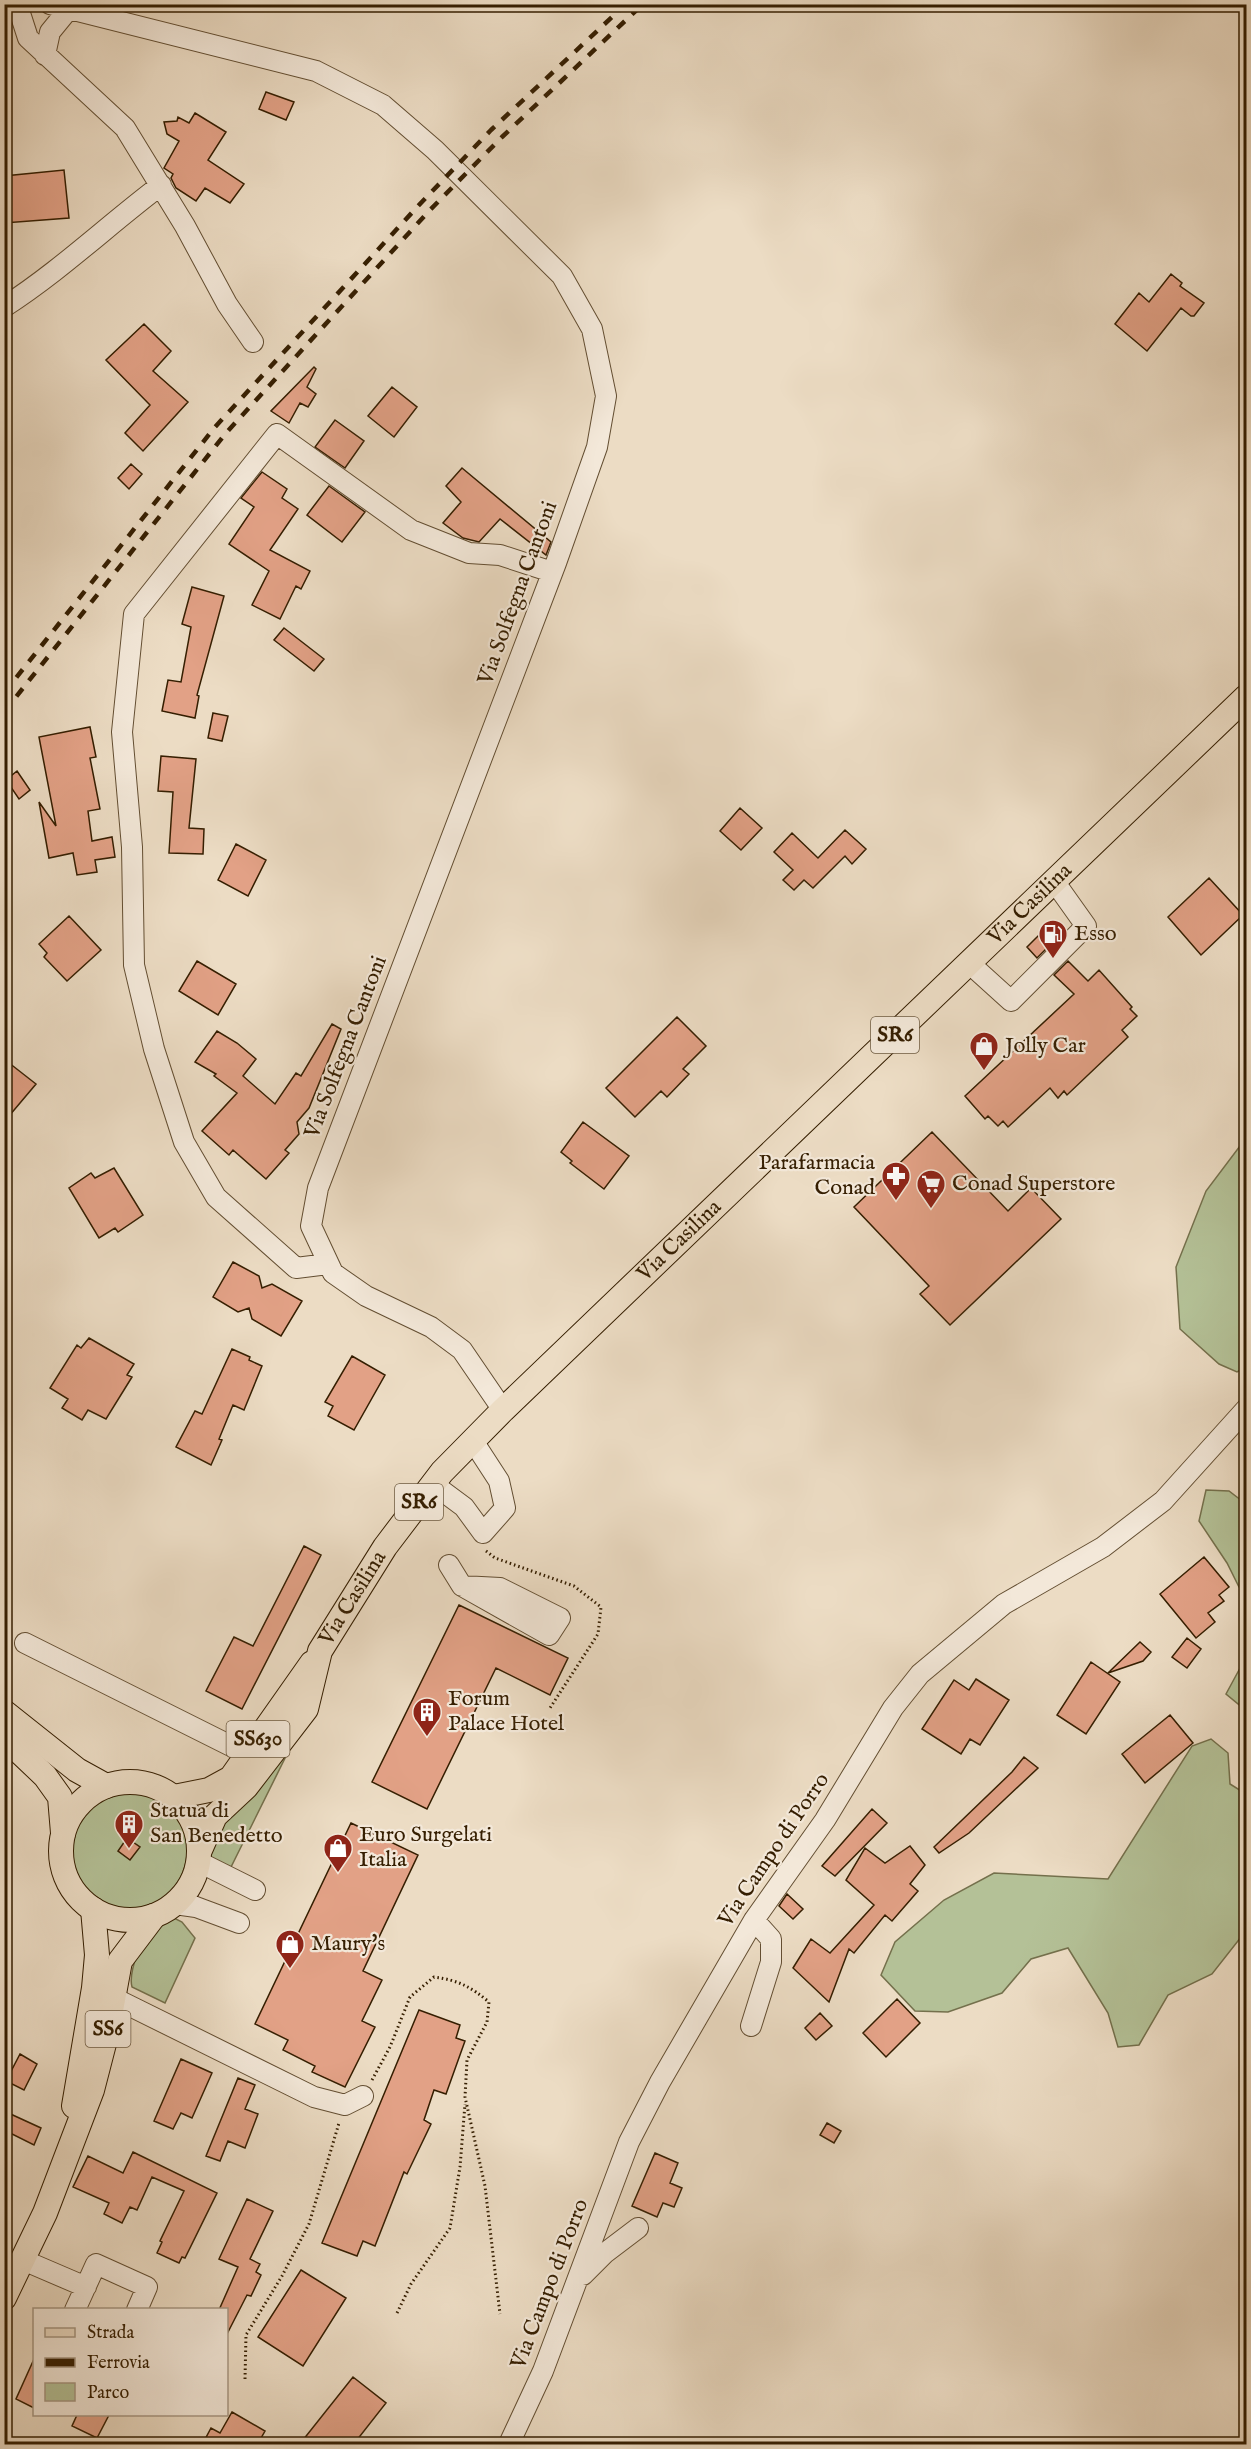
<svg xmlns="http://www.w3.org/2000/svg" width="1251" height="2449" font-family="'IM FELL English',serif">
<rect width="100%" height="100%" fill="#ecdcc4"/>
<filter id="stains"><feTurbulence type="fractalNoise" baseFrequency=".00333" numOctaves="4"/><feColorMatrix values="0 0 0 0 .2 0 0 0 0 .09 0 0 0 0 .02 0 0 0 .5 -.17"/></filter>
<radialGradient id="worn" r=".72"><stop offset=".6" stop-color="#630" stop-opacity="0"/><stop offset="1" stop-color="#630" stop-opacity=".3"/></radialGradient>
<path fill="#b4c197" stroke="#74704c" stroke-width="1.5" d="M1246 1138V1367L1237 1372 1219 1364 1180 1329 1176 1267 1206 1191Z
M1206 1490 1229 1491 1246 1504V1591L1239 1587 1227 1563 1199 1521Z
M1246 1657V1706L1243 1708 1226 1694Z
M303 1722 229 1871 211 1858 209 1844 213 1830Z
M1211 1739 1228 1753 1230 1784 1246 1794V1883L1243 1890 1245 1932 1212 1974 1168 1995 1139 2045 1118 2047 1108 2013 1068 1948 1031 1959 1002 1993 948 2012 915 2011 881 1975 895 1942 944 1900 994 1873 1108 1879 1192 1746Z
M67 1850a60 60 0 1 1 120 0a60 60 0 1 1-120 0Z
M170 1916 182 1922 195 1938 165 2003 132 1987C128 1973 142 1935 153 1925 158 1921 165 1919 170 1916Z"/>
<path fill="#e2a186" stroke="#351e01" stroke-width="1.5" d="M266 92 294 102 286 120 259 109Z
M195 113 226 132 208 160 244 184 230 203 205 188 196 201 176 188 171 178 173 174 164 168 179 141 167 134 164 122 177 121 178 117 189 123Z
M64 170 69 218 4 223V176Z
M1171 274 1182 283 1180 286 1204 303 1194 316H1191L1181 308 1147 351 1115 324 1139 293 1149 302Z
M144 324 171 351 153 371 188 402 143 451 125 433 150 405 106 360Z
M314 367 316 369 307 387 316 394 308 407 300 403 289 423 271 411Z
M392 387 417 407 394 437 368 416Z
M335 420 364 441 345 468 315 447Z
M131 464 142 474 129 489 118 478Z
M462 468 551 542 546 555 500 519 479 542 463 538 443 523 461 502 446 486Z
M262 472 287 489 282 498 298 509 270 550 310 571 301 589 296 586 280 619 252 605 269 571 229 544 254 507 241 498Z
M329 486 365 512 342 542 307 515Z
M192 587 224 596 197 695 199 696 195 718 162 711 168 680 181 682 191 627 182 624Z
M284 628 324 659 314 671 274 640Z
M213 713 228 716 222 741 208 738Z
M90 727 96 757 90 758 100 809 88 811 92 841 112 837 115 857 95 860 97 872 77 875 73 853 49 858 39 802 56 826 39 737Z
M161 756 196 759 189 828 204 829 203 854 169 853 173 792 158 791Z
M17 771 30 790 19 799 6 780Z
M740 808 762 828 741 850 720 831Z
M845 830 866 849 852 864 845 856 813 888 804 880 794 890 783 880 793 870 774 852 792 833 818 858Z
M236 844 266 860 248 896 218 880Z
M1209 878 1243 915 1201 955 1168 917Z
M69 916 101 950 67 981 44 957 47 953 39 944Z
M1041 933 1051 944 1037 958 1027 947Z
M197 961 236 984 218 1015 179 991Z
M1068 961 1088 981 1099 970 1132 1007 1130 1009 1137 1016 1122 1030 1128 1037 1067 1095 1064 1091 1058 1098 1050 1088 1008 1127 1003 1121 998 1126 988 1116 985 1119 965 1096 1074 994 1054 975Z
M677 1017 706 1046 683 1069 689 1074 667 1097 661 1091 635 1117 606 1088Z
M332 1024 341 1029 309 1108 297 1122 299 1134 285 1150 289 1153 266 1179 233 1150 229 1155 202 1131 237 1093 214 1076 216 1074 195 1062 217 1031 237 1043 256 1059 243 1076 275 1104 296 1073 301 1076Z
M4 1059 36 1084 4 1122Z
M583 1122 629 1156 604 1189 570 1163 572 1161 561 1152Z
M932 1132 1008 1211 1031 1188 1061 1219 950 1325 920 1294 929 1286 854 1207Z
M114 1168 143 1215 118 1232 115 1228 99 1238 69 1188 91 1173 95 1178Z
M233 1262 259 1276 262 1288 272 1284 302 1301 281 1336 252 1319 249 1308 238 1312 213 1297Z
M89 1338 134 1364 127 1375 132 1377 106 1419 88 1410 82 1420 62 1408 68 1399 50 1388 77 1345 81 1348Z
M232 1349 250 1357 249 1360 262 1366 244 1410 233 1405 219 1439 222 1440 211 1465 176 1447 195 1411 202 1414Z
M352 1356 385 1375 354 1430 328 1416 333 1406 325 1402Z
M304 1546 321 1555 242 1709 206 1691 234 1637 253 1646Z
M1204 1557 1229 1587 1219 1595 1224 1601 1208 1613 1215 1622 1196 1638 1160 1594Z
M459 1605 568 1658 550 1695 496 1668 427 1809 372 1782Z
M1187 1638 1201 1649 1187 1668 1172 1657Z
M1140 1642 1151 1652 1143 1661 1108 1673Z
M1091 1662 1120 1682 1086 1734 1057 1715Z
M976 1679 1009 1700 980 1745 970 1739 961 1754 922 1729 954 1680 969 1690Z
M1170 1715 1193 1743 1145 1783 1122 1754Z
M1024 1757 1038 1768 969 1833 939 1853 934 1847 1012 1772Z
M872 1809 887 1823 835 1876 822 1866Z
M351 1823 418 1855 363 1971 382 1980 362 2021 375 2027 345 2087 312 2072 315 2066 283 2050 288 2040 255 2024Z
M127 1838 140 1847 130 1860 118 1851Z
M910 1846 925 1865 910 1884 918 1891 892 1921 885 1915 854 1953 849 1949 829 2002 793 1968 811 1939 830 1953 874 1905 846 1880 865 1848 885 1863Z
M787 1894 803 1909 793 1919 779 1906Z
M897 1999 920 2023 886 2057 863 2033Z
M419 2010 460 2025 456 2038 465 2041 446 2094 434 2090 424 2120 431 2124 407 2174 404 2172 375 2246 363 2241 357 2256 322 2243Z
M820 2013 832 2026 816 2040 805 2028Z
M20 2054 37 2064 24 2090 6 2081Z
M181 2059 212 2073 192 2118 181 2113 173 2129 154 2121Z
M238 2078 255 2085 245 2109 258 2114 245 2148 228 2141 220 2161 206 2156Z
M4 2111 41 2128 34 2145 4 2130Z
M827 2123 841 2131 834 2143 820 2135Z
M133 2152 217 2193 185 2258 182 2257 179 2263 157 2253 162 2242 160 2241 184 2191 152 2177 137 2210 130 2207 122 2223 104 2214 109 2203 73 2187 88 2156 123 2173Z
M655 2153 678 2163 670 2183 682 2188 674 2207 663 2203 657 2217 632 2206Z
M247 2199 273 2211 250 2259 260 2264 256 2272 261 2275 251 2296 247 2295 226 2336V2310H219L238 2267 219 2259Z
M301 2270 346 2298 303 2366 258 2337Z
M34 2359V2408L16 2399Z
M353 2377 386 2403 353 2445H299Z
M232 2412 265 2431 257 2445H202L211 2428 220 2433Z
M77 2415H109L97 2438 72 2426Z"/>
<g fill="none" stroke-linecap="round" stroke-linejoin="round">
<g stroke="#634e32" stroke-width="22">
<path id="minor" d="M17 4 28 38 125 128 185 226 227 304 253 342
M50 4 316 71 383 105 435 150 562 276 592 329 606 396 597 447 556 563 318 1188 311 1226 333 1273 366 1296 431 1327 462 1350 503 1410
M45 55 50 32 68 10
M4 307C60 271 108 225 161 185
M969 963 1011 1001 1086 926 1054 881
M328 1264 296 1268 216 1197 184 1142 154 1049 134 965 132 847 122 732 134 614 277 434 411 530 469 553 500 555 552 572
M433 1484 464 1507 483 1533 505 1508 499 1481 473 1441
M449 1565 462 1586 549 1635 560 1618 500 1588 462 1586
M25 1643 247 1754
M199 1862 255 1890
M175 1904 196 1907 239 1923
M114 1998 314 2097 345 2105 363 2096
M751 2026 771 1962V1939L754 1920
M23 2260 86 2287
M583 2275 605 2253 638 2228
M75 2310 96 2264 147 2287 137 2310
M509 2444 543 2371 629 2142 660 2082 754 1920 825 1820 893 1708 920 1674 1004 1604 1103 1547 1163 1501 1246 1409"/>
</g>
<g stroke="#351e01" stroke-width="26">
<g id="major">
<path d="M4 1712 77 1770 106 1786"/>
<path d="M4 1737 45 1776 60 1797 63 1833"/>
<circle cx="130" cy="1851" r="69"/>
<path d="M174 1797 209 1790 231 1778 312 1663"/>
<path id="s1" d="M200 1850 215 1816 246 1787 306 1709 320 1651 385 1547 442 1472 503 1410 1246 697"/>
<path d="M74 2106 94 1988 97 1955 93 1909"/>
<path d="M4 2298 45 2213 92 2090 107 2032 120 1961 154 1916"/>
</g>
</g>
<path stroke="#351e01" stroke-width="3" stroke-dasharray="1.5 3" stroke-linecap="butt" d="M486 1551 495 1558 574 1586 601 1607 598 1634 550 1708
M372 2080 390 2047 410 1997 434 1977C458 1980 471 1987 489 2002L487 2022 467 2060 465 2097 485 2186 500 2314
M397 2313 411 2284 450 2228 460 2167 465 2104
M245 2379 246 2335 282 2276 309 2224 339 2123"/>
<use href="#minor" stroke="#f3e8d9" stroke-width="20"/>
<use href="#major" stroke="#ecdcc4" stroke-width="24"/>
<path stroke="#351e01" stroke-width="4.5" stroke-dasharray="10 10" stroke-linecap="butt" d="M4 693 215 427 419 205 491 130 626 4
M4 712 226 433 429 211 502 137 643 4"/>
</g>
<defs>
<g id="fuel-pin" transform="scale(1.5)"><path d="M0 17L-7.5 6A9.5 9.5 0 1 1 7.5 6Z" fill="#8f2418" stroke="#f3e8d9"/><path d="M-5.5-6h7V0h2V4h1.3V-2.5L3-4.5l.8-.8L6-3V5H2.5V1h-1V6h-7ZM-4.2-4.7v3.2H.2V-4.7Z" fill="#fff"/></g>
<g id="shop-pin" transform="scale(1.5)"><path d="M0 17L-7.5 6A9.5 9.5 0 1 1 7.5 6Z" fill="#8f2418" stroke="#f3e8d9"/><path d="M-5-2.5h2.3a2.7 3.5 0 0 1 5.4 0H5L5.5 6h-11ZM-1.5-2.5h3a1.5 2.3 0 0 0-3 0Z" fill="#fff"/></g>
<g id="pharmacy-pin" transform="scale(1.5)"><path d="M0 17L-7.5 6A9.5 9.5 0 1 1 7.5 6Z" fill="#8f2418" stroke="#f3e8d9"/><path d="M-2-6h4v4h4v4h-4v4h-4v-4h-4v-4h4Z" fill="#fff"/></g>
<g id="supermarket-pin" transform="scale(1.5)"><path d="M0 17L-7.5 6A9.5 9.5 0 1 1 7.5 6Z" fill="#8f2418" stroke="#f3e8d9"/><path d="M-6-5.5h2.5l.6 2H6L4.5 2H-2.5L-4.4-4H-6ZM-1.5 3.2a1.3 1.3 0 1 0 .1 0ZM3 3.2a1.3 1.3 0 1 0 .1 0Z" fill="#fff"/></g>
<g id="building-pin" transform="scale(1.5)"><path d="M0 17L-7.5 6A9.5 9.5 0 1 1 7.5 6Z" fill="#8f2418" stroke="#f3e8d9"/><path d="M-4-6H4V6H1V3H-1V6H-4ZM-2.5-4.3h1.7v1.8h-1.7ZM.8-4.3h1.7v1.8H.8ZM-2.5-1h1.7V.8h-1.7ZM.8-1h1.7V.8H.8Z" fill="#fff"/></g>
</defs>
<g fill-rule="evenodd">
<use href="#fuel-pin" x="1053" y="934"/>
<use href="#shop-pin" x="984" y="1046"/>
<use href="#pharmacy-pin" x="896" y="1176"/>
<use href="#supermarket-pin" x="931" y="1184"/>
<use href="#building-pin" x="427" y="1712"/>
<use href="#building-pin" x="129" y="1824"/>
<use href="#shop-pin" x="338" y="1848"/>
<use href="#shop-pin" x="290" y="1944"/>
</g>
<g text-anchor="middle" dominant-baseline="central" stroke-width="4.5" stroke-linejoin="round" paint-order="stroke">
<g fill="#f3e8d9" stroke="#6e5b42" stroke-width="1.5">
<rect x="871" y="1017" width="48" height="36" rx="4.5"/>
<rect x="395" y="1484" width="48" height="36" rx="4.5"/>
<rect x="226.5" y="1721" width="63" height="36" rx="4.5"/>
<rect x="85.5" y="2011" width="45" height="36" rx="4.5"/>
</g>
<g font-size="21" font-weight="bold" fill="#351e01">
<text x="895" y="1035">SR6</text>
<text x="419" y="1502">SR6</text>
<text x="258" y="1739">SS630</text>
<text x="108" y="2029">SS6</text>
</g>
<g font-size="22" fill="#351e01" stroke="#f3e8d9">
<text transform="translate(518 593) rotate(-70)">Via Solfegna Cantoni</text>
<text stroke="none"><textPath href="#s1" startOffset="1272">Via Casilina</textPath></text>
<text transform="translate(346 1047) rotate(-69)">Via Solfegna Cantoni</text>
<text stroke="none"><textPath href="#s1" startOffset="786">Via Casilina</textPath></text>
<text stroke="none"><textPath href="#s1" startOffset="300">Via Casilina</textPath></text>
<text transform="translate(774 1850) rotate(-56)">Via Campo di Porro</text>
<text transform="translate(550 2284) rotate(-69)">Via Campo di Porro</text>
</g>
<g font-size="22" fill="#351e01" stroke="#f3e8d9" text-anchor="start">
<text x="1074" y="934">Esso</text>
<text x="1005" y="1046">Jolly Car</text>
<text x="875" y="1163" text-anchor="end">Parafarmacia<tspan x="875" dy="25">Conad</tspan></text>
<text x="952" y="1184">Conad Superstore</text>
<text x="448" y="1699">Forum<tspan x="448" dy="25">Palace Hotel</tspan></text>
<text x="150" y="1811">Statua di<tspan x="150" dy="25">San Benedetto</tspan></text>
<text x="359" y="1835">Euro Surgelati<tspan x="359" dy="25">Italia</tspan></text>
<text x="311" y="1944">Maury's</text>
</g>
</g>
<rect width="1251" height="2449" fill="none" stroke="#ecdcc4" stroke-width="24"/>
<rect x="6" y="6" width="1239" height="2437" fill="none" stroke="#351e01" stroke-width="3"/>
<rect x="12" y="12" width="1227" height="2425" fill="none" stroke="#351e01" stroke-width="1.5"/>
<rect x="33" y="2308" width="195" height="108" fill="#f3e8d9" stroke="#a79783" stroke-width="1.5"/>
<rect x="45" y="2328" width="30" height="9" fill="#ecdcc4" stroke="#a79783" stroke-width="1.5"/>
<text x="87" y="2338" font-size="18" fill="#351e01">Strada</text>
<rect x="45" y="2358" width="30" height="9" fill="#351e01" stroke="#a79783" stroke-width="1.5"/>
<text x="87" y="2368" font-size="18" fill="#351e01">Ferrovia</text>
<rect x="45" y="2383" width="30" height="18" fill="#b4c197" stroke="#a79783" stroke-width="1.5"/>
<text x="87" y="2398" font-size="18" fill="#351e01">Parco</text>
<rect width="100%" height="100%" filter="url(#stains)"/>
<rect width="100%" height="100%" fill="url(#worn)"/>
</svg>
